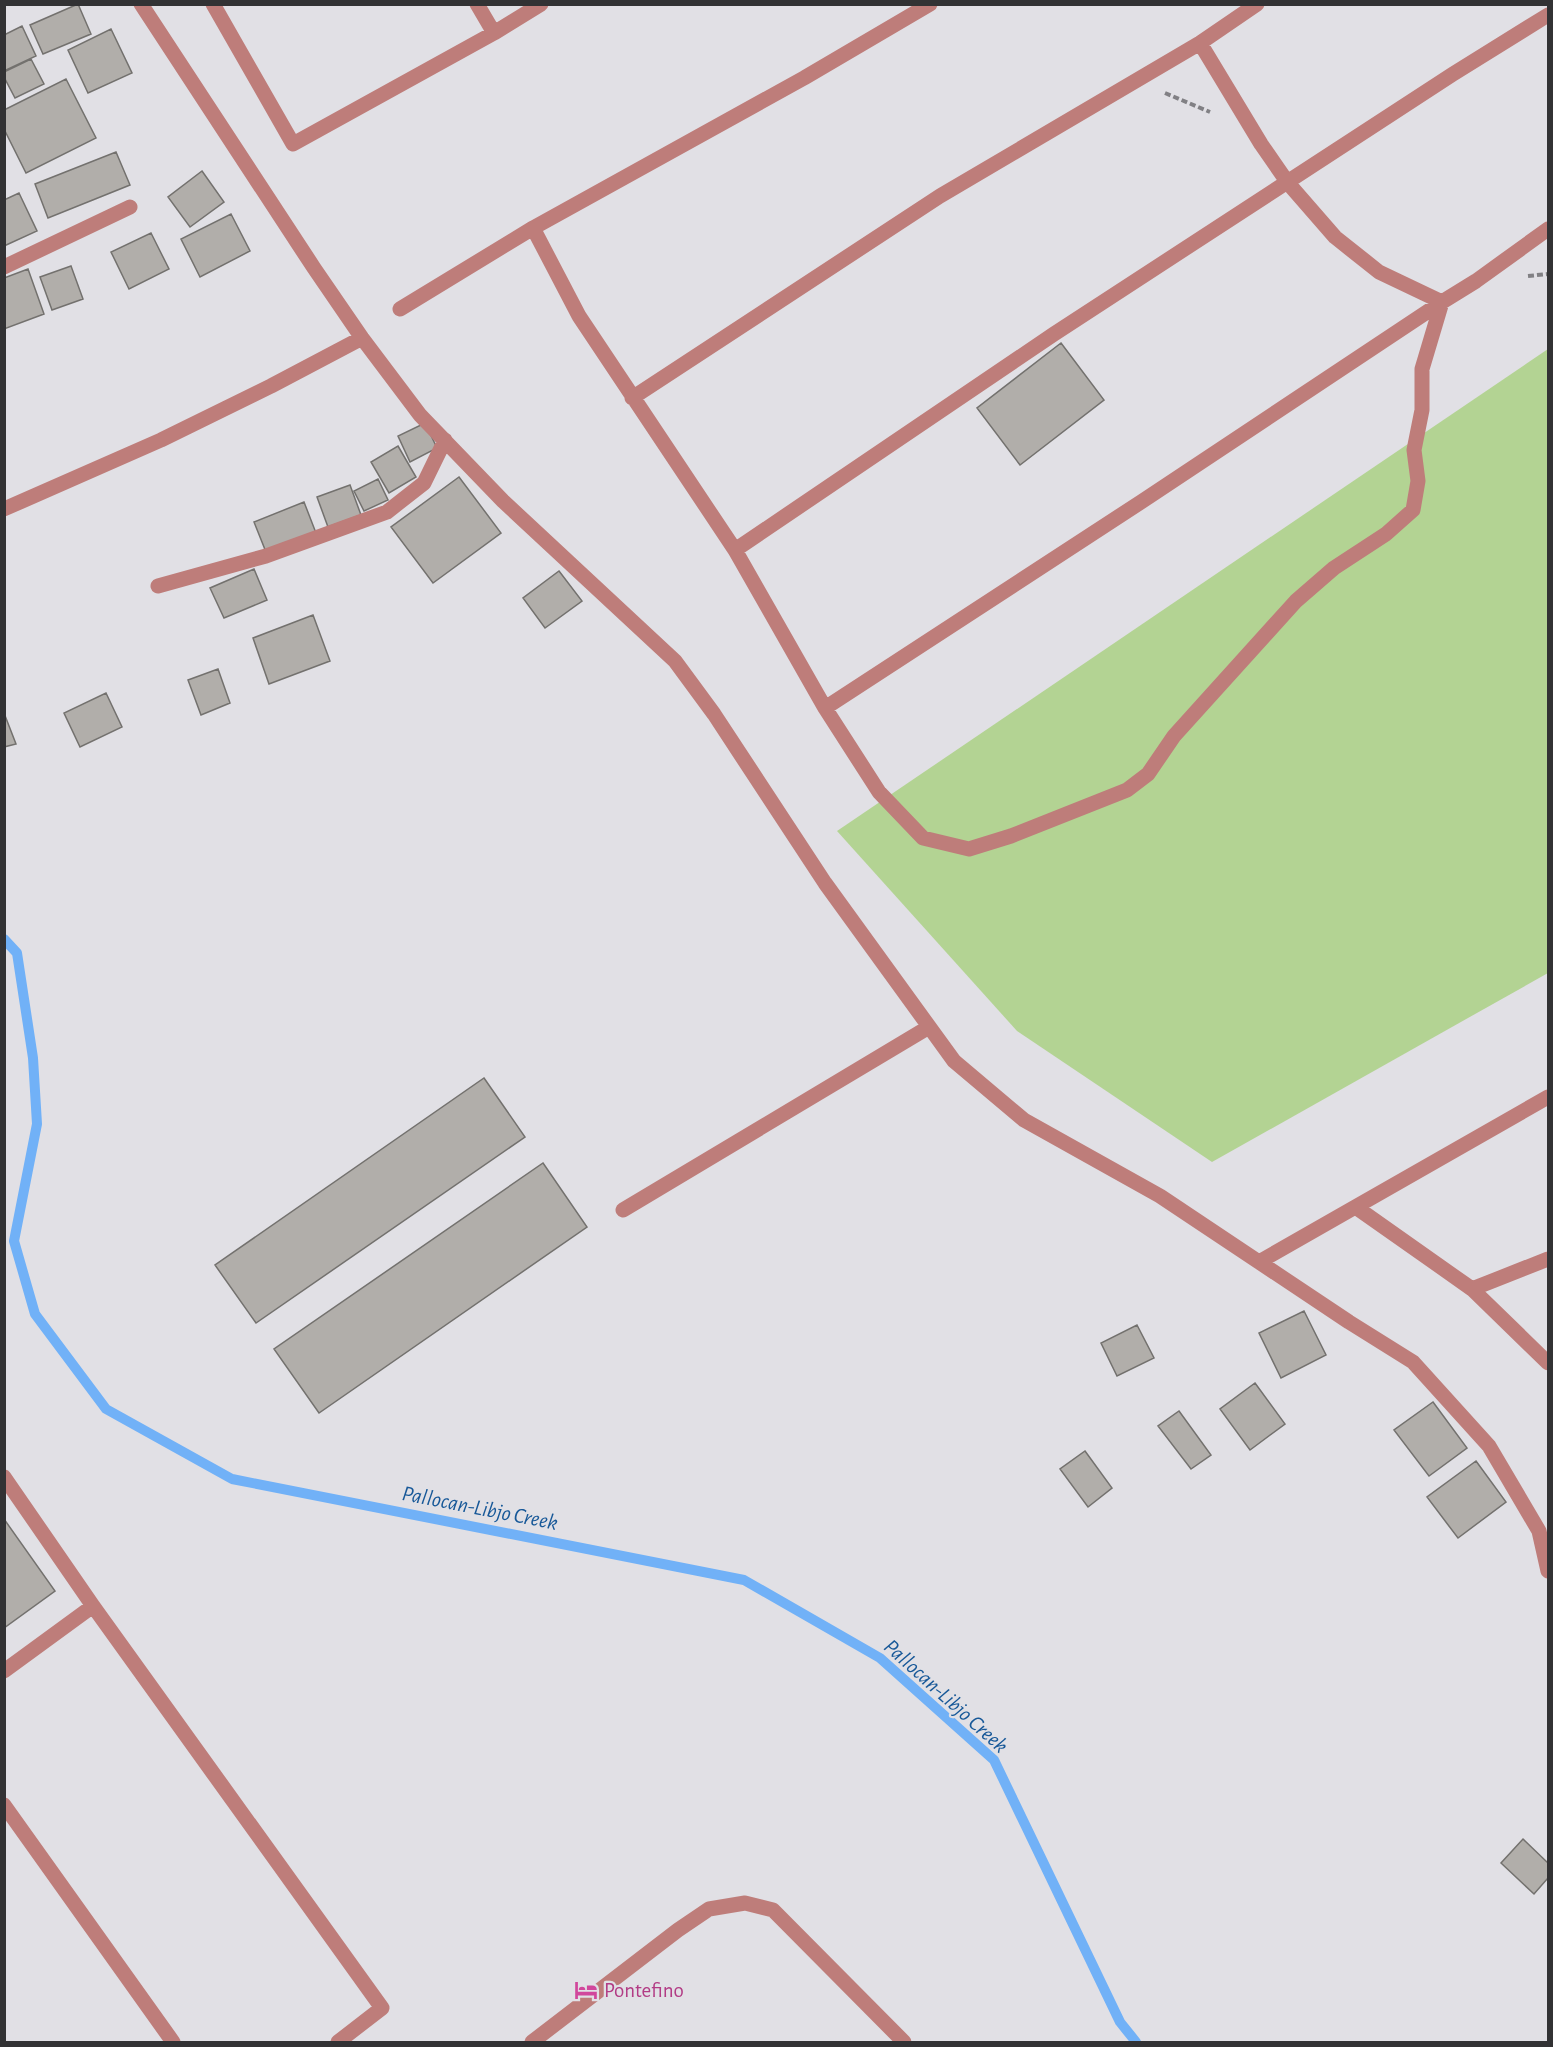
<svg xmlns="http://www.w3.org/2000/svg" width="1553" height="2047" font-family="'Alegreya Sans',sans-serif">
<rect width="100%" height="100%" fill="#e1e0e5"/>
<path fill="#b3d393" d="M1548 349V973L1212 1162 1017 1031 837 831Z"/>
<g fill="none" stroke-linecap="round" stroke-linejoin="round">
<path stroke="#71b1f7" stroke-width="10" d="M4 939 17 953 33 1058 37 1124 14 1241 35 1314 106 1409 232 1479 744 1580 880 1658 994 1760 1120 2022 1136 2042"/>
</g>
<path fill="#b1aeaa" stroke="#73716e" stroke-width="1.5" d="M78 4 91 34 43 54 30 25Z
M22 26 36 56 4 71V35Z
M111 29 132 73 88 93 68 50Z
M31 59 44 84 15 98 4 77V72Z
M66 79 96 138 26 173 4 129V110Z
M116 152 130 185 48 218 35 184Z
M202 171 224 202 190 227 168 197Z
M19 193 37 231 4 246V200Z
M231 214 250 251 200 277 181 239Z
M151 233 169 269 129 289 111 252Z
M71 266 83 299 52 310 40 277Z
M28 269 44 314 4 329V278Z
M1061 343 1104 400 1020 465 977 408Z
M425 423 437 448 410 462 398 436Z
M398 446 416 477 389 493 371 462Z
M459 477 501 533 433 583 391 527Z
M378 479 388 500 364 511 354 491Z
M350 485 361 515 328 527 317 497Z
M304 502 316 533 266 552 254 522Z
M254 569 267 600 224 618 210 588Z
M559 571 582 601 545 628 523 598Z
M313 615 330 661 269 684 253 638Z
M218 669 230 703 201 715 188 680Z
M106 693 122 727 80 747 64 713Z
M4 713 16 744 4 747Z
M484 1078 525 1137 256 1323 215 1265Z
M543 1163 587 1227 319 1413 274 1349Z
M1304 1311 1326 1355 1281 1378 1259 1333Z
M1137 1325 1154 1358 1117 1376 1101 1343Z
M1255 1383 1285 1424 1250 1450 1220 1409Z
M1433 1402 1467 1448 1429 1476 1394 1430Z
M1179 1411 1211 1455 1191 1469 1158 1426Z
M1085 1451 1112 1488 1088 1507 1060 1469Z
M1476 1461 1506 1502 1458 1538 1427 1497Z
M4 1519 55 1591 4 1628Z
M1523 1839 1548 1863V1878L1534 1894 1501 1863Z"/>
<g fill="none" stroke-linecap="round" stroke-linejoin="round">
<path stroke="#818084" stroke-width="4" stroke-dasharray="6 3" stroke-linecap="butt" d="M1165 93 1210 112
M1528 276 1548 274"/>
<path stroke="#be7d7a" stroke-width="15" d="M141 4 314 268 362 338 420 415 503 501 675 661 714 714 825 883 954 1061 1024 1120 1160 1196 1349 1322 1413 1362 1489 1446 1539 1531 1548 1571
M213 4 293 144 494 33 541 4
M477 4 494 33
M533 228 579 316 735 550 825 708 879 792 923 838 969 849 1011 836 1127 790 1148 774 1174 736 1296 601 1334 568 1386 534 1413 510 1418 481 1414 450 1422 410V369L1442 302 1379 272 1335 237 1288 183 1261 144 1200 43
M4 267 130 207
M400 309 533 228 804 78 930 4
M632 398 940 196 1200 43 1257 4
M4 509 161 440 271 386 362 338
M735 550 1054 334 1453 74 1548 15
M158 586 266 556 387 512 424 483 445 440
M825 708 1141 502 1442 302 1476 281 1548 229
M1357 1208 1472 1289 1548 1363
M623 1210 929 1027
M1259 1262 1548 1097
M1472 1289 1548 1259
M4 1477 93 1606 382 2008 338 2042
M4 1671 93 1606
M4 1805 173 2042
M532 2042 678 1930 709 1909 745 1903 773 1910 904 2042"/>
</g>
<defs>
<g id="hotel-bare" transform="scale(1.8)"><path d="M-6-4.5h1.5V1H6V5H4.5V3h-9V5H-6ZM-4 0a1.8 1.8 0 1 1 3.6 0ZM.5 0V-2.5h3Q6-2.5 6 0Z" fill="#d1479c" stroke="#e1e0e5" stroke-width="2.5" paint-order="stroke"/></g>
</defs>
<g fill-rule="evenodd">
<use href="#hotel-bare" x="586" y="1990"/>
</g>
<g text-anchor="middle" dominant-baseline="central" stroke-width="4.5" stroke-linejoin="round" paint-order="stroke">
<g font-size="21" fill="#b23c85" stroke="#e1e0e5" text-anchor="start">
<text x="604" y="1990">Pontefino</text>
</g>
<g font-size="22" font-style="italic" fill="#175898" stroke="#e1e0e5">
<text transform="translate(480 1508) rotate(11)">Pallocan-Libjo Creek</text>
<text transform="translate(946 1696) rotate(42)">Pallocan-Libjo Creek</text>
</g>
</g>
<rect width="1553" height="2047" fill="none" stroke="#323234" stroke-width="12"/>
</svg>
